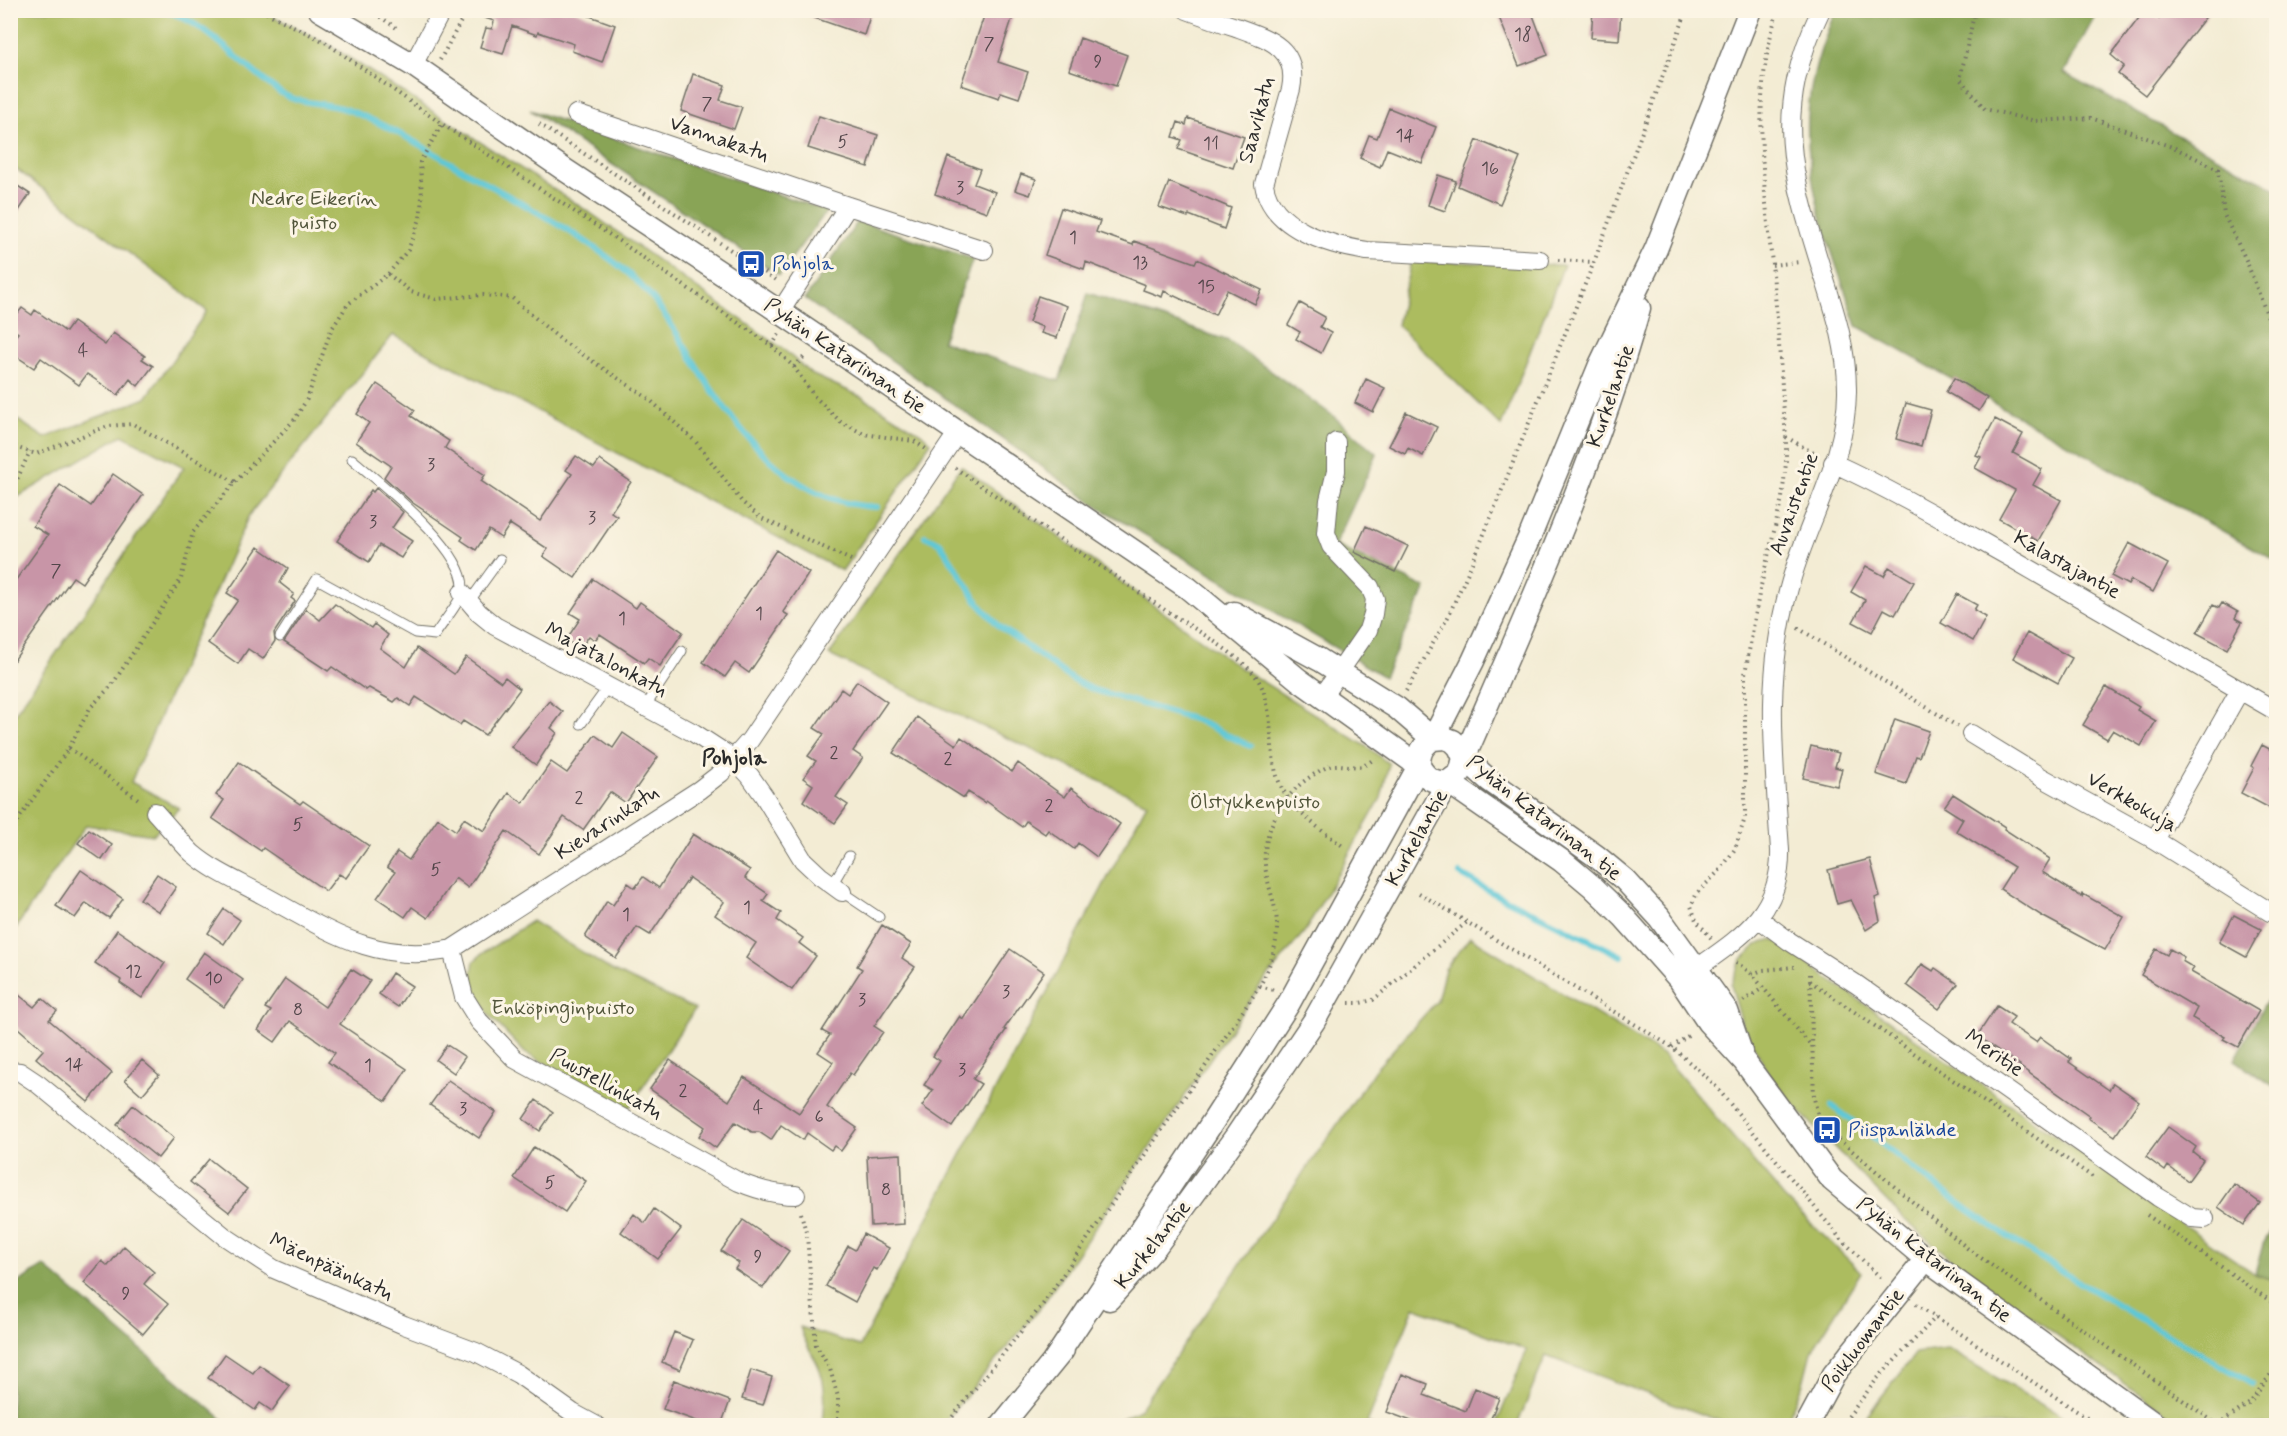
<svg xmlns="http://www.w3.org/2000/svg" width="2287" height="1436" font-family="Mynerve,sans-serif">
<rect width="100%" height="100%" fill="#fcf5e5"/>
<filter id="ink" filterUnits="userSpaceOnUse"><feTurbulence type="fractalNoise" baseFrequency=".0167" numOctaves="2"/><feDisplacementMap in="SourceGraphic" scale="12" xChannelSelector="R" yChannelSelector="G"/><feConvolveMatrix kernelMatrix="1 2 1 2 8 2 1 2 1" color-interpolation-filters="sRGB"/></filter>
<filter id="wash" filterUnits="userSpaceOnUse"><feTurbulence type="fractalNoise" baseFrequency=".008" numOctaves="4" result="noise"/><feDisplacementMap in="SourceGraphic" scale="24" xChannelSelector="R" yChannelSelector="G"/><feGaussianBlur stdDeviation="1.35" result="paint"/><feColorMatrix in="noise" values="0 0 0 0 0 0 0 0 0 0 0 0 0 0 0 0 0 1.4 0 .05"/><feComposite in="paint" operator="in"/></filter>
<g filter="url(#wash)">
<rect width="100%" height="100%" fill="#f3ecd4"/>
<path fill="#acbc5f" stroke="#6c7445" stroke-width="1.5" d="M260 10 326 43 589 212 783 349 811 374 862 397 921 433 931 442 842 571 393 335 249 515 131 782 179 808 153 835 86 825 11 935V719L184 467 122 435 11 501 10 415 45 438 146 398 207 311 11 165V11Z
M1411 261 1564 265 1501 426 1397 325Z
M961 466 1239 667 1369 748 1389 764 1381 798 1305 931 1260 986 1043 1304 942 1425H822C826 1406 826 1383 818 1365 811 1351 804 1343 800 1327L860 1346 1147 803 829 655Z
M532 921 611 970 695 1009 629 1108 525 1053 489 1015 475 990 472 973 474 961 483 953Z
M1470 937 1662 1054 1784 1197 1861 1272 1811 1352 1803 1383 1785 1425H1731L1546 1356 1517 1425H1496L1527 1350 1414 1307 1367 1423 1372 1425 1107 1426 1139 1410 1375 1070 1437 1001 1445 969Z
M1772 939 1791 949 1823 975 2255 1274 2276 1281V1425H2183L1959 1265 1906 1221 1800 1112 1770 1076 1742 1024 1731 985 1741 960 1757 945Z
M1948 1349 2071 1422 2076 1425H1859L1916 1353Z"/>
<path fill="#89a456" stroke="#5a6840" stroke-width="1.5" d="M1835 11H2098L2064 73 2276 189V561L1857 326C1835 259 1804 189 1808 117 1809 80 1822 45 1835 11Z
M530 110 827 211 779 275Z
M858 221 973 259 942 341 1059 381 1088 293 1229 341 1332 415 1377 454 1335 545 1426 588 1384 677 1100 508 805 299Z
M2276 982V1088L2235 1060Z
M2276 1223V1281L2255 1274 2263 1244Z
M44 1266 229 1425H11V1287Z"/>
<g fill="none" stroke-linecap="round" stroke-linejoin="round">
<path stroke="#5dc7d7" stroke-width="6" d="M162 10C206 20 244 69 281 93 301 105 329 102 351 111 394 128 435 154 475 177 528 207 583 235 629 274 664 305 683 346 708 384 749 445 798 504 877 507
M925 536 940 543 980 605 999 626 1073 680 1094 690 1196 720 1250 746
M1460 874 1493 893 1622 956
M1832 1106C1879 1140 1923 1178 1970 1211 2060 1274 2157 1328 2252 1383"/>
</g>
<g id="blocks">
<path fill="#c895a7" d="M474 10H573L615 25 602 62 572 51 574 44 538 32 537 35 512 26 503 54 480 47 486 28 492 29 494 21 473 14Z
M800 10H872L864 35 800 13Z
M986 10H1015L998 62 1028 72 1019 98 1001 92 999 98 961 85Z
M1510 10H1531L1548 55 1519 66 1498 15Z
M1593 10H1621L1619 40 1591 38Z
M2145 10H2148L2159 19 2166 10H2211L2145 95 2118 74 2124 66 2111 55Z
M1080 38 1127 55 1116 86 1069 70Z
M693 74 725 85 720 100 742 107 734 129 681 111Z
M1389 108 1436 127 1422 163 1387 149 1380 167 1360 158 1369 135 1377 138Z
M819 116 878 135 868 167 808 148Z
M1188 118 1244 137 1233 168 1178 149 1182 140 1173 137 1178 122 1186 125Z
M1477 140 1520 158 1500 204 1458 186Z
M948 157 980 169 974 184 995 192 987 212 935 194Z
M1021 174 1036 179 1030 195 1015 190Z
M1438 175 1456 181 1445 211 1428 205Z
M10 181 30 194 10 224Z
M1169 182 1231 208 1224 229 1189 215 1188 217 1159 207Z
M1061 208 1100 221 1096 232 1133 245 1134 241 1195 263 1197 259 1262 290 1255 304 1227 290 1215 315 1164 291 1162 297 1143 290 1145 285 1086 262 1084 269 1045 255Z
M1038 296 1067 306 1057 338 1041 333 1043 327 1029 322Z
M1300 303 1325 317 1320 327 1331 333 1321 353 1296 339 1300 332 1288 325Z
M22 308 32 315 35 310 66 332 73 322 105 345 113 333 145 356 142 359 153 366 138 386 130 379 118 395 87 374 79 385 41 358 34 368 10 352V343L18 333 10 327V323Z
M1954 378 1987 398 1979 411 1946 392Z
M1366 379 1385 388 1373 412 1355 403Z
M377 384 415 410 411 416 449 441 445 448 485 475 481 481 540 521 572 474 566 470 576 456 594 468 600 460 631 482 611 512 617 516 575 578 543 556 548 549 510 524 501 538 489 530 476 550 461 540 463 537 413 503 384 477 391 466 356 442 369 423 357 414Z
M1906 403 1931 410 1921 446 1896 439Z
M1406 412 1437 427 1423 456 1408 448 1405 454 1389 446Z
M1995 419 2023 434 2013 453 2042 469 2033 485 2061 500 2038 541 1999 519 2015 490 1975 468 1981 457 1976 455Z
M113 474 143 495 82 583 73 577 10 666V588L48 535 33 526 60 485 91 506Z
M376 488 403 512 392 528 412 541 401 558 379 545 369 562 337 541 371 490 373 492Z
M1366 526 1408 546 1395 572 1354 552Z
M2129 543 2168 564 2153 592 2131 580 2128 585 2111 576Z
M258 547 288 568 280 583 294 594 291 598 295 601 274 633 275 641 263 659 248 649 238 664 208 643 238 600 227 593Z
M776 550 809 573 783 612 788 615 749 673 735 663 725 677 703 662Z
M1866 566 1884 576 1889 567 1914 582 1895 615 1884 609 1872 632 1853 622 1865 600 1851 592Z
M593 579 636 608 640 602 683 632 660 666 648 658 644 663 600 634 595 640 589 636 580 649 566 640 580 619 570 613Z
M1957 594 1977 605 1974 610 1986 617 1973 641 1941 623Z
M2222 603 2238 612 2235 618 2242 622 2227 649 2197 633 2213 605 2219 608Z
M335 604 371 628 374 624 388 635 380 648 406 667 417 648 454 674 466 657 501 682 505 677 520 689 485 735 463 721 460 725 416 697 410 706 398 698 394 702 369 688 366 690 332 667 328 671 284 642 306 609 320 620Z
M2027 633 2072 658 2058 683 2013 658Z
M857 681 887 702 853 751 863 758 836 797 848 805 835 823 803 801 813 785 803 778 816 761 808 756 824 734 814 728 841 689 848 694Z
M2106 687 2139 707 2137 710 2156 721 2141 746 2113 730 2107 739 2083 725Z
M549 701 563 712 551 728 557 733 536 765 511 747Z
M917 717 956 745 961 737 1012 772 1018 763 1065 797 1071 788 1120 824 1097 857 1078 843 1074 849 1048 830 1045 834 1026 821 1022 827 986 801 985 803 968 792 964 798 893 753Z
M1895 719 1929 731 1919 757 1916 756 1906 784 1876 774Z
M623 733 658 757 626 803 610 792 583 830 564 817 539 854 506 831 468 888 455 878 428 918 412 907 405 917 377 898 395 872 387 867 397 852 409 860 438 818 456 831 464 818 484 831 509 793 523 803 551 762 567 773 595 735 613 748Z
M2262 745 2277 753 2271 767 2277 770V812L2241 793 2254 768 2251 766Z
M1811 746 1839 753 1835 767 1842 769 1837 786 1803 778Z
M239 762 300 804 303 801 369 846 346 878 339 874 326 891 263 848 261 851 212 818 224 800 216 795Z
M1953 794 2005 827 2004 829 2050 859 2042 872 2082 897 2083 894 2124 917 2105 950 2042 916 2000 889 2014 867 1956 831 1963 819 1944 807Z
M89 829 112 845 102 860 78 843Z
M693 834 750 870 745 878 768 894 763 901 781 913 777 920 803 938 799 943 816 956 792 990 746 958 756 943 715 915 724 902 689 878 650 935 637 927 616 958 585 937 607 901 613 905 628 883 635 888 643 877 659 888Z
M1870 859 1880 896 1875 898 1880 921 1866 930 1851 900 1837 904 1828 870Z
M81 870 123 899 109 918 86 903 75 918 56 906Z
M157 874 176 887 159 912 140 899Z
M224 909 240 920 224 944 208 933Z
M2234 915 2261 929 2246 957 2219 942Z
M882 925 911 944 902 958 915 967 874 1026 883 1032 853 1075 850 1073 827 1107 857 1128 841 1151 834 1146 831 1150 807 1133 803 1140 781 1125 771 1140 759 1132H752L735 1122 716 1148 699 1136 705 1127 650 1089 670 1060 729 1101 744 1077 799 1113 833 1062 818 1052 830 1035 822 1031 862 969 857 966Z
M117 930 165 963 142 998 120 983 121 980 95 963Z
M1010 949 1044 972 1004 1029 1006 1030 973 1079 981 1084 952 1127 922 1106 933 1090 924 1085 940 1061 933 1056 960 1016 963 1019Z
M2156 949 2167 955 2170 949 2184 957 2182 961 2194 968 2191 972 2259 1011 2238 1047 2223 1039 2225 1037 2192 1018 2197 1008 2141 975Z
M204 952 243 980 224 1007 185 979Z
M1922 964 1933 971 1935 968 1958 984 1939 1009 1907 985Z
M351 969 370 981 340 1024 407 1069 386 1101 328 1062 335 1053 290 1021 275 1042 258 1030 271 1011 265 1008 285 979 325 1007Z
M392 973 412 986 398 1007 379 994Z
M10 988 34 1007 42 998 57 1011 49 1020 112 1073 88 1102 36 1058 43 1050 10 1021Z
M1997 1006 2014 1017 2009 1024 2036 1042 2040 1037 2071 1059 2069 1062 2109 1090 2113 1083 2139 1101 2115 1136 2088 1118 2090 1116 2019 1066 2020 1065 1977 1036Z
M447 1045 465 1057 454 1073 436 1060Z
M142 1060 159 1075 142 1095 125 1080Z
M448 1080 496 1112 479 1138 430 1105Z
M536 1100 553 1112 540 1131 523 1119Z
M133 1105 174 1138 158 1158 117 1125Z
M2168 1127 2196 1147 2193 1152 2203 1160 2188 1181 2168 1166 2165 1171 2146 1157Z
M534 1147 586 1181 565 1212 514 1178Z
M901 1154 904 1224 871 1226 867 1156Z
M209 1159 247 1189 229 1212 190 1182Z
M2234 1184 2260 1203 2244 1225 2218 1207Z
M654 1209 681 1229 658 1259 621 1232 634 1214 645 1223Z
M743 1220 789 1251 763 1288 735 1269 739 1263 721 1251Z
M863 1234 889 1248 877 1270 873 1268 855 1302 826 1286 848 1246 855 1250Z
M124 1246 154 1272 144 1284 168 1304 143 1334 84 1283 102 1261 108 1266Z
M674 1332 693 1340 680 1370 662 1362Z
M225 1354 253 1373 259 1365 290 1386 272 1411 260 1403 255 1410 208 1378Z
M751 1370 772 1377 763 1405 742 1399Z
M1402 1374 1428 1384 1424 1395 1466 1411 1475 1388 1499 1398 1490 1421 1499 1425H1422L1387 1412Z
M674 1380 730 1401 721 1425H708L663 1409Z"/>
</g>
</g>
<g filter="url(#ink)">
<use href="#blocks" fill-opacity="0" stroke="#716f66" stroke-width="1.5"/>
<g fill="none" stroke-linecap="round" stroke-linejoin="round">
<g stroke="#716f66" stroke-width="11">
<path id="service" d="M469 602 500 559
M280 637 317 579 415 633 435 635C441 625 460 602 462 593 473 555 379 482 352 459
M645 707 682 651
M581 724 608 687
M832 885 849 856
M842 892 879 917"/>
</g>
<g stroke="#716f66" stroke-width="20">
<path id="minor" d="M1187 10C1203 16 1220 22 1236 27 1269 39 1299 48 1291 89L1264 184C1271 229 1329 245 1367 251L1540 260
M413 65 442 10
M576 114 848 206 984 250
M780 312 848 206
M1833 463C1894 491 1952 525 2011 558 2100 609 2188 660 2276 711
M462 593 479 613 495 626 694 733 734 759 750 776 764 796 803 860 820 876 842 892
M1322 697 1368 630 1373 614 1375 599 1370 587 1331 546 1326 533 1329 500 1336 471V442
M1971 734 2041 777 2155 840 2270 912
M155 812C167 825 179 840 192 853 213 871 239 882 263 895 326 929 377 966 452 949L699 790 721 773 750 740 958 432
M2155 840 2240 690
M1758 918 1789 941 1856 984 2158 1197 2192 1218 2205 1219
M452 949 464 997 479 1021 515 1059 739 1182C758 1190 775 1195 796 1195
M1686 976C1734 941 1782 917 1780 850 1774 759 1764 678 1789 588 1806 522 1848 458 1847 389 1847 348 1835 312 1823 274 1791 173 1772 111 1821 10
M10 1071 20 1072 38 1084 224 1236 274 1269 404 1325 476 1352 518 1374 573 1413 597 1426"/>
</g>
<g stroke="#716f66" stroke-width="25">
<path id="tertiary" d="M320 10 413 65 565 170 789 318 1188 588 1299 680 1419 766C1426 779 1434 783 1448 782L1562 861 1593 887 1623 916 1680 980 1708 1022 1744 1061 1832 1180 1926 1259 2157 1426
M1234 613 1320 660 1397 708 1433 739 1445 738 1453 741 1459 747 1464 758 1489 780 1596 856 1625 880 1659 917 1727 1011 1741 1052
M1109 1299 1156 1246 1237 1135 1314 1021 1448 782 1460 773 1464 758C1528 611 1595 464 1639 308
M1053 1362 1214 1120 1289 1003 1419 766C1419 753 1422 746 1433 739L1473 661 1530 536 1600 365 1656 249 1750 10
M1001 1426 1063 1350
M1806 1426 1834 1374 1926 1259"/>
</g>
<path stroke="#716f66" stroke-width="4" stroke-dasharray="1.5 4.5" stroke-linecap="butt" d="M261 10 325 42 442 124 616 239 772 346 794 367 814 396 841 422 864 434 914 441 926 449
M370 10 398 29
M1975 10 1960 79 1985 109 2035 121 2091 118 2175 148 2218 169 2224 215 2246 260 2276 338
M440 60 467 10
M539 124 778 281
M1558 260 1594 262
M1772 265 1800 262
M388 274 411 292 436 299 483 295 512 298 561 340 649 399 696 442 742 502 761 518 851 560
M772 346 779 334
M794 367 805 356 806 357
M1786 437 1819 456
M10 443 18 448 36 454 108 426 133 424 235 482
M955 468C1024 515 1093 561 1162 608 1188 625 1234 651 1254 674 1276 701 1267 748 1278 779 1289 809 1319 828 1344 847
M10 495 30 451
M1798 628 1957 726
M1406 691 1448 617 1476 554 1594 262 1687 10
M69 748 141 801
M10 831 69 748 90 708 112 685 181 579 193 532 235 482 295 419 307 399 331 330 348 304 388 274 408 250 420 219 422 197 420 162 442 124
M1419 893 1672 1047 1713 1083 1840 1238 1883 1280
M1711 938 1696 920 1691 906 1697 893 1721 869 1735 849 1745 818V674L1759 594 1782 498 1786 463V437C1781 379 1778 321 1772 264 1764 177 1750 96 1778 10
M1736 962 1752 974 1811 1046
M1752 974 1763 970 1794 967
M1810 974 1814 1098 1818 1116 1824 1127 1967 1248 2218 1425
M1810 981 2094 1178
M1260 986 1274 990
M1743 1001 1763 988
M1349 1003H1360L1373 1000 1467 922
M1672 1047 1691 1034
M801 1213 807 1236 816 1345 830 1369 838 1397V1426
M2147 1215 2276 1305
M1916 1304 2099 1426
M2218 1425 2250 1403 2276 1367
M945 1426 1043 1304 1260 986C1269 967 1276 951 1277 930 1278 909 1269 891 1266 872 1259 837 1281 796 1310 777 1316 773 1324 768 1330 766 1340 763 1352 768 1362 766 1366 765 1371 761 1374 759
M1841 1426 1877 1379 1936 1317"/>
<use href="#service" stroke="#fff" stroke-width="9"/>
<use href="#minor" stroke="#fff" stroke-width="18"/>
<use href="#tertiary" stroke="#fff" stroke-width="22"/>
</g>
</g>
<defs>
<g id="bus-square" transform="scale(1.5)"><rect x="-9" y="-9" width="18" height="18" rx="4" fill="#1a4fb4" stroke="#fcf5e5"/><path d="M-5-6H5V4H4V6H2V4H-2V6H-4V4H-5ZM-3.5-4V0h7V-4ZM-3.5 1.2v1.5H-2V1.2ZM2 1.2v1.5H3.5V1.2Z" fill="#fff"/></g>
</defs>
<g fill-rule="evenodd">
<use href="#bus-square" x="751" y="264"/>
<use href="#bus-square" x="1827" y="1130"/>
</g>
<g text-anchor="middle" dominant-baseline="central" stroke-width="6" stroke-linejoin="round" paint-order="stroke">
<g font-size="18" fill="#52464a">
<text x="1523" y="35">18</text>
<text x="989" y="44">7</text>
<text x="1098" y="62">9</text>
<text x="707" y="104">7</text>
<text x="1405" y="136">14</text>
<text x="843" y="142">5</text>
<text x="1211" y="144">11</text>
<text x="1490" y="169">16</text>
<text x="960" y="188">3</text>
<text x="1073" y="238">1</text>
<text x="1140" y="263">13</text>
<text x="1206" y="287">15</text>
<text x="83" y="351">4</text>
<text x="431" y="465">3</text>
<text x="592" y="518">3</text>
<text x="373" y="522">3</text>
<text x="56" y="571">7</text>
<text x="759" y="614">1</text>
<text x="622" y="619">1</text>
<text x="834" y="753">2</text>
<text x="948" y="759">2</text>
<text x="579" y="798">2</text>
<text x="1049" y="806">2</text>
<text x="298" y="825">5</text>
<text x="436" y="870">5</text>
<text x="747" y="908">1</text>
<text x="626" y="915">1</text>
<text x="134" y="972">12</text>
<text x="214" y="979">10</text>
<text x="1006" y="992">3</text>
<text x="862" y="1000">3</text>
<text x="298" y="1010">8</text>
<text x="74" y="1065">14</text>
<text x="368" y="1066">1</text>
<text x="962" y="1070">3</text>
<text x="683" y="1091">2</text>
<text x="758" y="1108">4</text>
<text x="463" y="1109">3</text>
<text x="819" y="1117">6</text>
<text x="550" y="1183">5</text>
<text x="886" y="1190">8</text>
<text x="758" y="1257">9</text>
<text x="126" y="1294">9</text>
</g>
<g font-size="21" fill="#2b2b2b" stroke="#fcf5e5">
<text transform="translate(1257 120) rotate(-75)">Saavikatu</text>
<text transform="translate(719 139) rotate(19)">Vannakatu</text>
<text transform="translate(845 356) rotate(34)">Pyhän Katariinan tie</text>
<text transform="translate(1611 396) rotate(-71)">Kurkelantie</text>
<text transform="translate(1794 504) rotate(-70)">Auvaistentie</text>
<text transform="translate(2067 565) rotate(29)">Kalastajantie</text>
<text transform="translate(606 660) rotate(28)">Majatalonkatu</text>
<text transform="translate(2132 802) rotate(30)">Verkkokuja</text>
<text transform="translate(1544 818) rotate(38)">Pyhän Katariinan tie</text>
<text transform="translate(607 823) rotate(-33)">Kievarinkatu</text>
<text transform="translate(1417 838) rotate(-61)">Kurkelantie</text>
<text transform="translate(1994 1053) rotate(35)">Meritie</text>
<text transform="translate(606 1084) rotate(29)">Puustellinkatu</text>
<text transform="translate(1153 1245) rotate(-51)">Kurkelantie</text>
<text transform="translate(1934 1260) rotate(38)">Pyhän Katariinan tie</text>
<text transform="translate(331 1267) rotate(25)">Mäenpäänkatu</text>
<text transform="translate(1863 1340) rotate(-53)">Poikluomantie</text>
</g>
<g font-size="21" fill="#52563b" stroke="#fcf5e5">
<text x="314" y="199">Nedre Eikerin<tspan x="314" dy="24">puisto</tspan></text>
<text x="1255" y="802">Ölstykkenpuisto</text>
<text x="563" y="1008">Enköpinginpuisto</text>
</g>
<g font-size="21" fill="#164399" stroke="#fcf5e5" text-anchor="start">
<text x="772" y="264">Pohjola</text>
<text x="1848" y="1130">Piispanlähde</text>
</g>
<g font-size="22" font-weight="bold" fill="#2b2b2b" stroke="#fcf5e5">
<text x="734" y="759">Pohjola</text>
</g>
</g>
<rect width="2287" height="1436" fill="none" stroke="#fcf5e5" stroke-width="36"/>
</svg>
